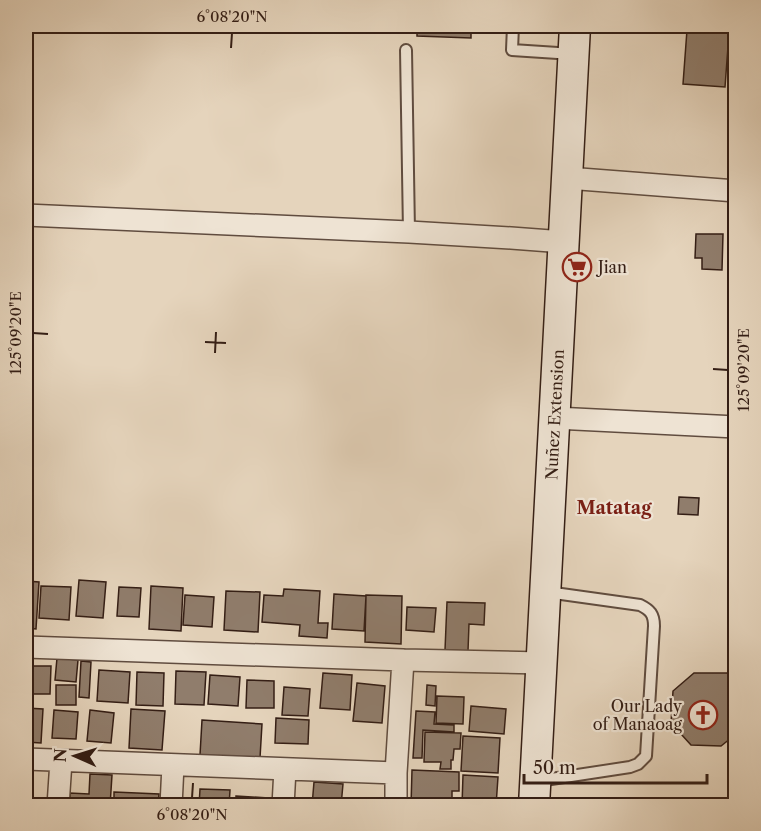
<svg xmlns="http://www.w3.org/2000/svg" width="761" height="831" font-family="'Libre Caslon Text',serif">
<rect width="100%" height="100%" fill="#e5d4bc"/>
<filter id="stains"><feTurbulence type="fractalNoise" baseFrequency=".00333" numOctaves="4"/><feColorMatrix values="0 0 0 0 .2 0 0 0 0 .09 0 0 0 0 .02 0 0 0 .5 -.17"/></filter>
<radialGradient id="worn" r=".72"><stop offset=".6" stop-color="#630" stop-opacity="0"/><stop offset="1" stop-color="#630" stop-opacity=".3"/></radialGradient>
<path fill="#907d6c" stroke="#341e15" stroke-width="1.5" d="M339 26H353V31L340 32Z
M417 26H471V38L417 36Z
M687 30 729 33 725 87 683 84Z
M696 234H723L722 270 702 269V258H695Z
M679 497 699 498 698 515 678 514Z
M79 580 106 582 103 618 76 616Z
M26 581 39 582 36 629 26 628Z
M41 586 71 587 69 620 39 618Z
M151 586 183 588 181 631 149 629Z
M119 587 141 588 139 617 117 616Z
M284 589 320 591 318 623H328L327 638 299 636 300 625 262 622 264 595 283 596Z
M226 591 260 592 258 632 224 630Z
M334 594 366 596 364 631 332 629Z
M185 595 214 597 212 627 183 625Z
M366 595 402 596 401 644 365 642Z
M447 602 485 603 484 625 469 624 468 651 445 650Z
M407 607 436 608 434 632 406 630Z
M57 658 78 660 76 682 55 680Z
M81 661 91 662 89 698 79 697Z
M29 666H51L50 694H29Z
M99 670 130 672 128 703 97 701Z
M176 671 206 672 204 705 175 704Z
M137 672 164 673 163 706 136 705Z
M323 673 352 675 350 710 320 708Z
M694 673H727L736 683V734L721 746 691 745 671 723 673 691Z
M210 675 240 677 238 706 208 704Z
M247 680 274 681V708H246Z
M357 683 385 686 382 723 353 721Z
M56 685H76V705H56Z
M427 685 436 686 435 706 426 705Z
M284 687 310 689 308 716 282 715Z
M437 696 464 697 463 724 436 723Z
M471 706 506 709 504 734 469 731Z
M26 708 43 709 41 743 26 742Z
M131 709 165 711 162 750 129 748Z
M54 710 78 712 76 739 52 738Z
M90 710 114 713 111 743 87 741Z
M416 711 435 712 434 724 454 725V732L423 730 422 758H413Z
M276 718 309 720 308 744 275 743Z
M202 720 262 724 260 758 200 755Z
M425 732 461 733 460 749H454L453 760H451V769H440L441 762H424Z
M463 736 500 738 498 773 461 771Z
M26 766H28L26 805Z
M412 770 459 772V791H452V802L424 801V806H411Z
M90 774 112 775 110 806H70V793L89 794Z
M463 775 498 777 496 806H462Z
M314 782 343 784 341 806H312Z
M200 789 230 790 229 806H199Z
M114 792 159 794 158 806H114Z
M236 796 268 798 267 806H236Z
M182 798 195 799V806H182Z
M344 800 379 802V806H343Z
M601 800 638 804V806H600Z
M425 802 450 803V806H425Z"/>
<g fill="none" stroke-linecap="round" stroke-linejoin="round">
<g stroke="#604c3f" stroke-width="14">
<path id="lane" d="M513 26 512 50 573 54
M406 50 409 232
M538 781 630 767 638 764 646 756 654 626C654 614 650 610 640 605L547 592"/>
</g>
<g stroke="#604c3f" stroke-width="24">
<path id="street" d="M567 178 736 191
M26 215 409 232 511 238 564 242
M555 418 736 427
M26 647 403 660 542 663
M26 759 396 773
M58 806 61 761
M171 806 173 765
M283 806 285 769
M396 806V773L403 660"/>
</g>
<g stroke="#341e15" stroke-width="33">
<g id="secondary">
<path id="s1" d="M534 806 575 26"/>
</g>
</g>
<use href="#lane" stroke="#eee3d3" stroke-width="10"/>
<use href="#street" stroke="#eee3d3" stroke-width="21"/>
<use href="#secondary" stroke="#eee3d3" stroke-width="30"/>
</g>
<path fill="none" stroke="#341e15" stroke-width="2" d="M231 48 232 33M33 333 48 334M205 342 226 343M215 353 216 332M713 369 728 370M192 798 193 783"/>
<defs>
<g id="supermarket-ring" transform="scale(1.5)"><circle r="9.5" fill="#eee3d3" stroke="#8f2418" stroke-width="1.5"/><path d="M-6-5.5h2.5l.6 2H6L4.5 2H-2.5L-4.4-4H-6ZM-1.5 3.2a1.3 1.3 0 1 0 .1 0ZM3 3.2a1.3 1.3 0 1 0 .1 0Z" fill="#8f2418"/></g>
<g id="church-ring" transform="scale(1.5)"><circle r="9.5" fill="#eee3d3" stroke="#8f2418" stroke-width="1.5"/><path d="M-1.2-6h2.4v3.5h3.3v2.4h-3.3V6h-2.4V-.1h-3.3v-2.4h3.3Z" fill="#8f2418"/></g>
</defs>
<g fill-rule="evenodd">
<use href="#supermarket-ring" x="577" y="267"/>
<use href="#church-ring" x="703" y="715"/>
</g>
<g text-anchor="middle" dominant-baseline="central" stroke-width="4.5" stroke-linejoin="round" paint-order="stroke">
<g font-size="16" fill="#341e15" stroke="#eee3d3" text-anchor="start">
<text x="598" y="267">Jian</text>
<text x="682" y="706" text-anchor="end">Our Lady<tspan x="682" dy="18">of Manaoag</tspan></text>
</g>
<g font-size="16" fill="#341e15" stroke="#eee3d3">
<text stroke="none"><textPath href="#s1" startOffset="392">Nuñez Extension</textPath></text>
</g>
<g font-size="18" font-weight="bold" fill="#7a1f14" stroke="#eee3d3">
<text x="614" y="508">Matatag</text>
</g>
</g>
<rect width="761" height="831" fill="none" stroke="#e5d4bc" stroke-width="66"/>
<g transform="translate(75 756) rotate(273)" stroke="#eee3d3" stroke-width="4.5" paint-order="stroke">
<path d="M0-4.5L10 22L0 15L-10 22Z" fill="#341e15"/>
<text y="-9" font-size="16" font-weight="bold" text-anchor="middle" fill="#341e15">N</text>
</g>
<path d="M524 774v9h183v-9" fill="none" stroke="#341e15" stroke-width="3"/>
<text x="533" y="774" font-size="18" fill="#341e15" stroke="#eee3d3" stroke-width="4.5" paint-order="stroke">50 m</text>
<rect x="33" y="33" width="695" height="765" fill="none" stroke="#341e15" stroke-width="2"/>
<g font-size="15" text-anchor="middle" fill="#341e15">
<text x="232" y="22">6°08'20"N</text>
<text transform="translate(16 333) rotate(-90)" y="5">125°09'20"E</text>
<text transform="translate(744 370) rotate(-90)" y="5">125°09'20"E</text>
<text x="192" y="820">6°08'20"N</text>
</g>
<rect width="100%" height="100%" filter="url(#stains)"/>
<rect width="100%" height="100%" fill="url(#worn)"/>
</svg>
